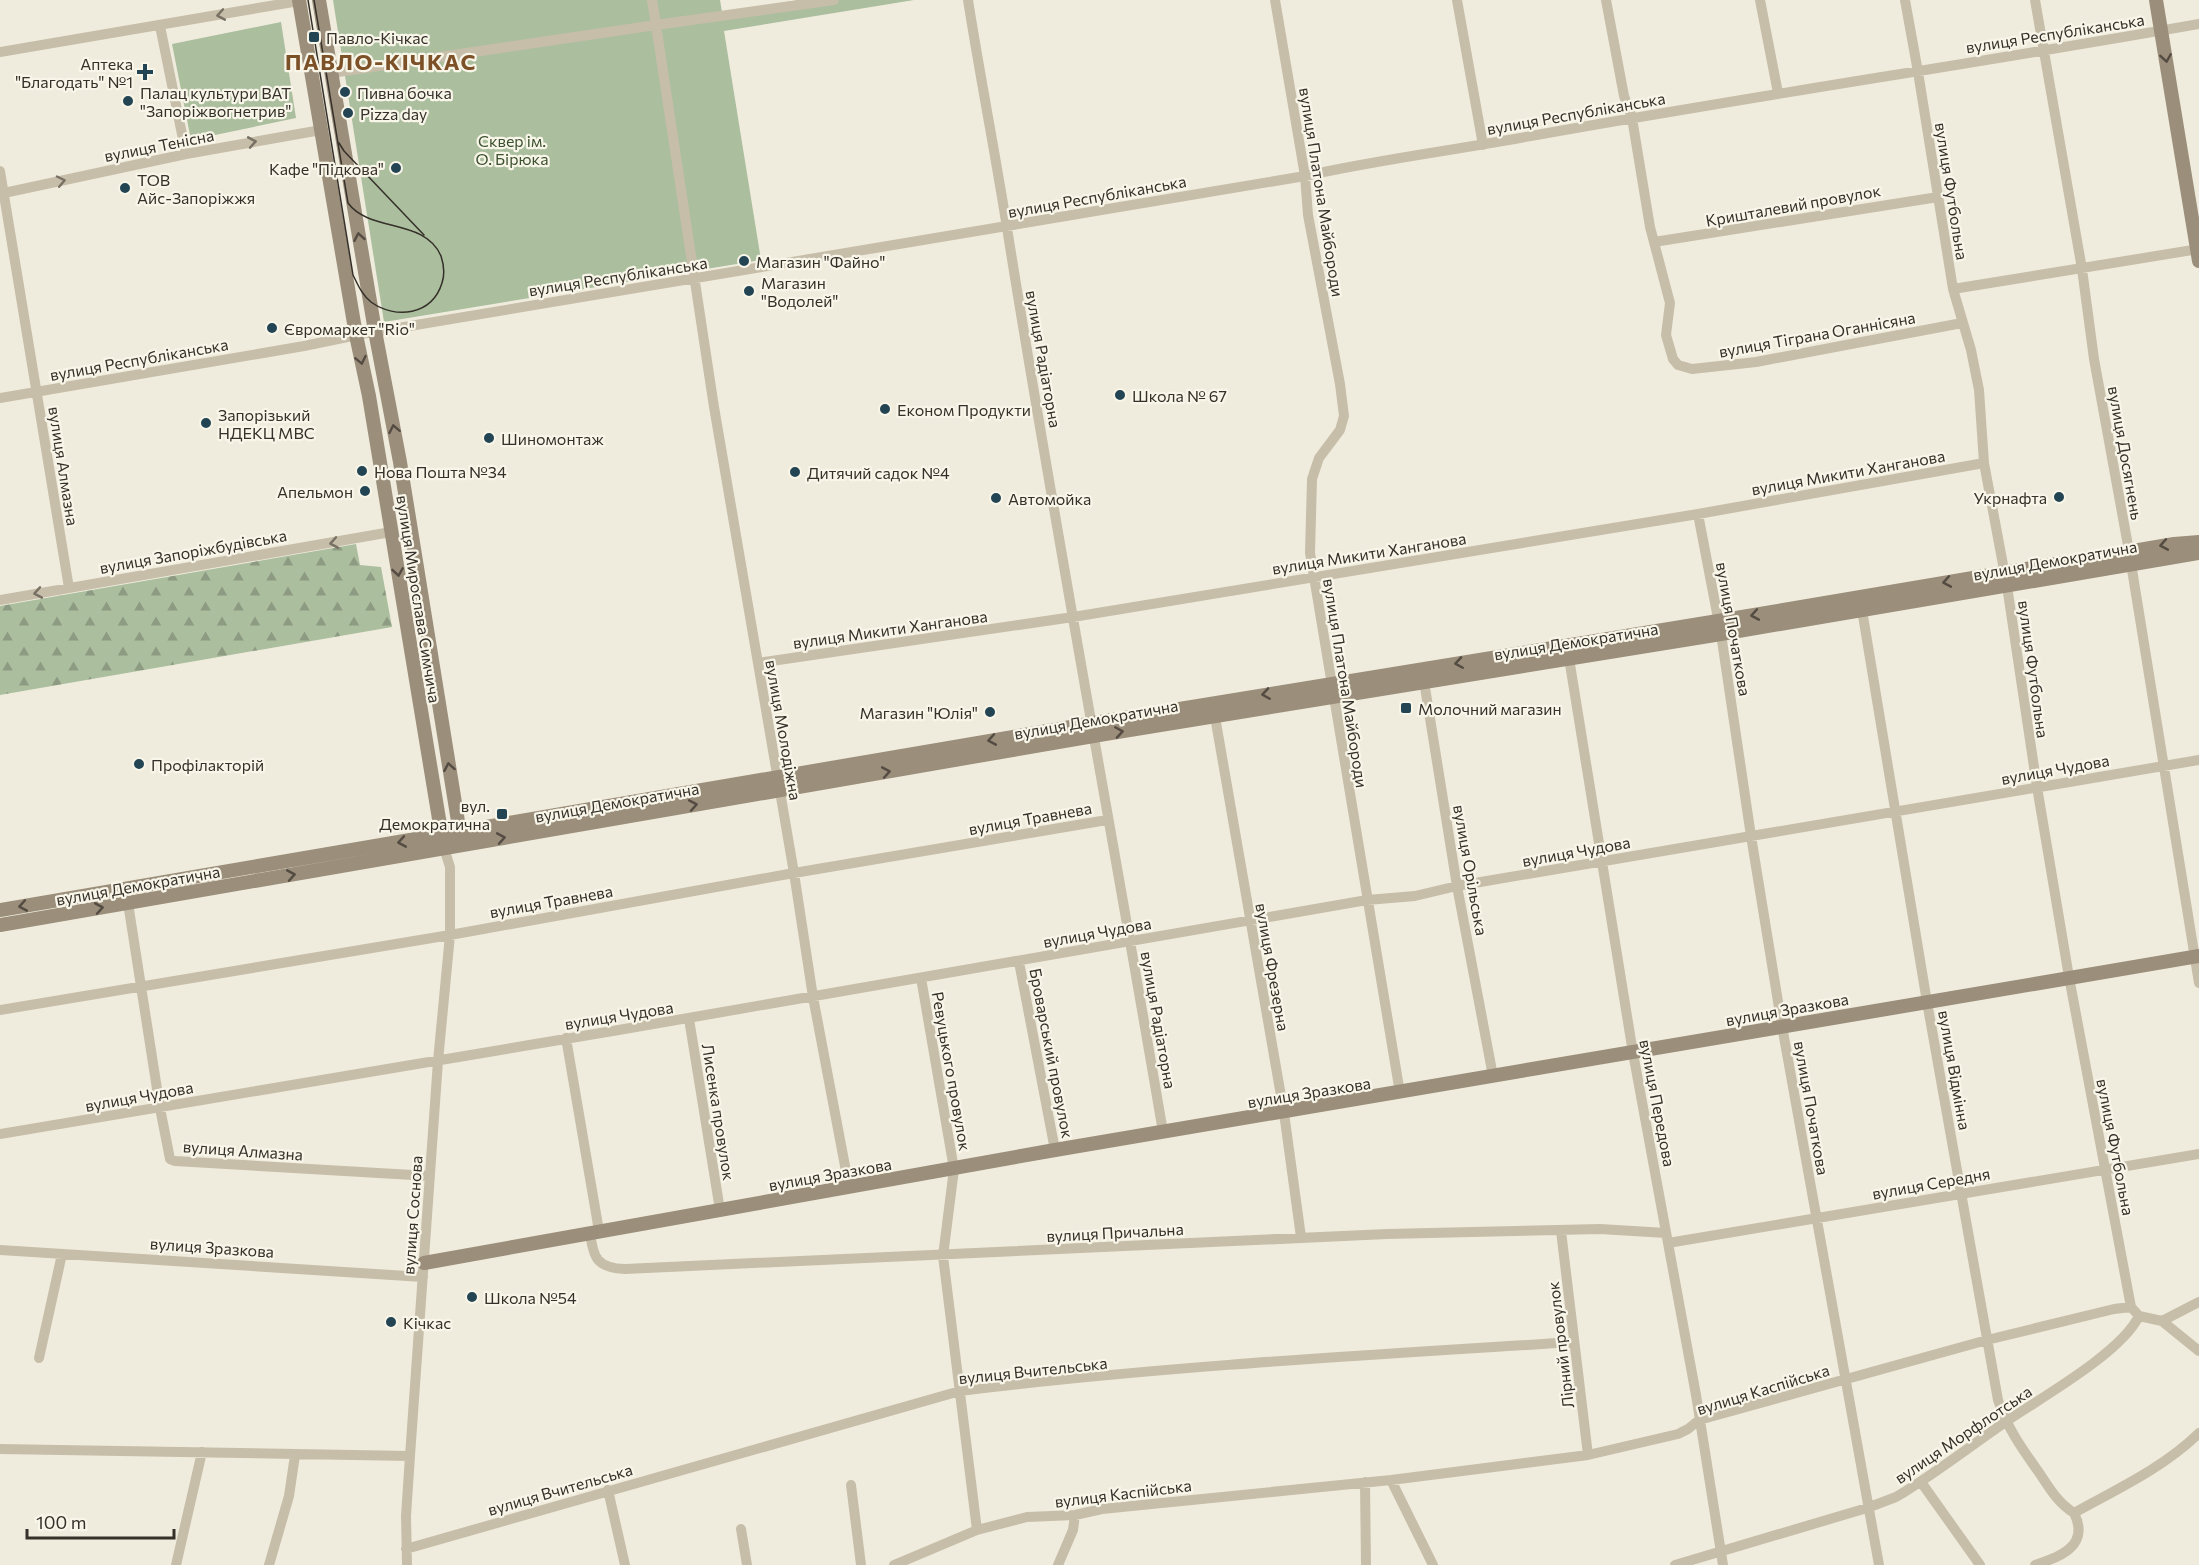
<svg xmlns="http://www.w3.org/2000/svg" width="2199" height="1565" font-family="Commissioner,sans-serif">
<defs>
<pattern id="forest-firs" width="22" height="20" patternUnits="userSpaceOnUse" patternTransform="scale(1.5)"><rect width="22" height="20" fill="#abbe9e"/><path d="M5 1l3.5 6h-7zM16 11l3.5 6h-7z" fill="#8c9b81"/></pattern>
</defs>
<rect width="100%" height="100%" fill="#f0ecdd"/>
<path fill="#abbe9e" d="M333 0H720L722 12 799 0H914L724 31 761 260 384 322Z
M281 22 296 118 191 140 172 44Z"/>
<path fill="url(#forest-firs)" d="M356 544 360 565 381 567 392 627 0 695V606Z"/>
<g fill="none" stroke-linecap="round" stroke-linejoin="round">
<path stroke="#c7beaa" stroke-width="10" d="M652 0 656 25 834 0
M968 0C980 76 995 152 1007 228 1055 530 1112 831 1163 1132
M1275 0 1305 176 1308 215 1340 384 1344 416 1340 430 1319 458 1312 479 1310 553 1400 1093
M1457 0 1483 145
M1606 0 1624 96 1632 118 1650 227 1670 303 1666 335 1673 359 1678 365 1692 369 1756 362 1962 323
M1760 0 1778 93
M1905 0 1918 72 1953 289 1971 350 1979 390 1984 463 2007 586 2037 787 2069 977 2131 1307 2139 1316 2162 1321 2199 1302
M2035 0 2082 269 2094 359 2129 551 2199 983
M160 26 186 154
M0 52 299 1
M338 72 656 25 714 407 794 873 813 997 849 1187
M0 171 69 588
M4 193 186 154 321 130
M1654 242 1938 197
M1953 289 2199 249
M0 398 304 346 362 334 1305 176C1376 160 1448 151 1520 138 1746 97 1973 64 2199 24
M1698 514 1721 634 1751 836 1782 1026 1879 1565
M0 600 391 532
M1862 610 1927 1002 1998 1400C2007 1428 2023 1450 2040 1474 2050 1489 2058 1503 2074 1513
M1568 652 1633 1053 1696 1395 1723 1565
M758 663 1073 617 1698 514 1984 463
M1423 675 1457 886 1493 1076
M1214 711 1284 1113 1301 1237
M128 903 160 1108 170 1159 175 1161 430 1176
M1019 962 1055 1150
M921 978 954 1169 943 1256 977 1530
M0 1010 450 935 794 873 1107 820
M689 1019 720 1210
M566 1038 599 1231
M0 1134C456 1059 912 980 1367 900L1415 896 1457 886 2199 760
M1561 1231 1588 1455
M590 1232C593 1258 597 1268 625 1269L1387 1234 1600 1229 1666 1233
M1668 1243 2199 1154
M0 1250 423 1277
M2162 1321 2199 1351
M39 1358 62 1254
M0 1449 410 1456
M1391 1480 1433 1565
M1365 1482 1366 1565
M1921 1482 1980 1565
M851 1485 861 1565
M608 1490 625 1565
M741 1529 747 1565
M406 1549 960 1391C1164 1366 1369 1355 1574 1342
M176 1565 202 1452
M269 1565 289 1496 295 1455
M407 1565 406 1516 410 1456 438 1061 450 935V867L444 848
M894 1565 977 1530 1027 1517 1075 1515 1102 1509 1391 1480 1588 1455 1678 1434 1688 1429 1699 1420 1987 1340 2114 1309 2131 1307
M1058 1565 1073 1530 1075 1515
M1675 1565 1867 1508 1896 1497C1935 1474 1970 1446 2007 1421 2042 1397 2121 1353 2139 1316
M2035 1565C2061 1557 2090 1545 2074 1513 2117 1489 2163 1468 2199 1433"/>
<path stroke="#9b8e7b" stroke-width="14" d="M299 0 356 335 369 396 443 843
M319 0 375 331 400 462 461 840
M2156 0 2199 261
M0 910 1106 721 1718 621 2174 544 2199 542
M0 925 1105 734 1721 634 2199 553
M424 1263 1055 1150 2199 956"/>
<path stroke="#353029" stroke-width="1.5" d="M308 0 353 275C358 285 362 295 371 302 396 320 432 315 442 283 445 274 444 265 441 256 425 218 370 233 348 203L314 0
M339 143 344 151 424 235"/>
</g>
<defs><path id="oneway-chevron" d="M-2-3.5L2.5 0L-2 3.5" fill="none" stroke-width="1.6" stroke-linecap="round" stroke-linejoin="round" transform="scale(1.5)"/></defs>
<g stroke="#777063">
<use href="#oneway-chevron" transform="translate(221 15) rotate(170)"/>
<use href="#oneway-chevron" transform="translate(252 142) rotate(-10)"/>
<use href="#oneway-chevron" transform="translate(61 181) rotate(-12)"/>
<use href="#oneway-chevron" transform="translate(334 543) rotate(170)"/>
<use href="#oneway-chevron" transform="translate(38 593) rotate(170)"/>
</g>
<g stroke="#544c42">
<use href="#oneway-chevron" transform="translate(2166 58) rotate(81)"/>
<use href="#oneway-chevron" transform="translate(359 237) rotate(-100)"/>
<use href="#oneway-chevron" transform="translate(361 360) rotate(78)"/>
<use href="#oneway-chevron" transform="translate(394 429) rotate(-101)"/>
<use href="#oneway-chevron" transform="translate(2164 545) rotate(170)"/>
<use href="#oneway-chevron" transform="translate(398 572) rotate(81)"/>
<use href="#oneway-chevron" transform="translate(1947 582) rotate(170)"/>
<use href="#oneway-chevron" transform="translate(1755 615) rotate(170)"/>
<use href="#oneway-chevron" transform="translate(1459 663) rotate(171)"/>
<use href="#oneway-chevron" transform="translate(1266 694) rotate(171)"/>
<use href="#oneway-chevron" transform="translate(1119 732) rotate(-9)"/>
<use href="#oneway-chevron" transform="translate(992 740) rotate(170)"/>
<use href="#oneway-chevron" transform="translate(449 767) rotate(-100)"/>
<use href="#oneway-chevron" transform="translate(886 772) rotate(-10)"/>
<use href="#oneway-chevron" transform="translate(693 805) rotate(-10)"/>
<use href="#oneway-chevron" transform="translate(501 838) rotate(-10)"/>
<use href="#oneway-chevron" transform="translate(402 842) rotate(170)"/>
<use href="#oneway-chevron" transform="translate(291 875) rotate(-10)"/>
<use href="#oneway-chevron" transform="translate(23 906) rotate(170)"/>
<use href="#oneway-chevron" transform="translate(99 908) rotate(-10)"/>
</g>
<g fill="#224453" stroke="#f8f5e9" stroke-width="2">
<rect x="308" y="31" width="12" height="12" rx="3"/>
<path d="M142 63h6v6h6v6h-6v6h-6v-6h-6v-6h6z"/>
<circle cx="345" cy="92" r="6"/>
<circle cx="128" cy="101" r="6"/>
<circle cx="348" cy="113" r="6"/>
<circle cx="396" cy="168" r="6"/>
<circle cx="125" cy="188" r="6"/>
<circle cx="744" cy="261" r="6"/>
<circle cx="749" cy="291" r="6"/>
<circle cx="272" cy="328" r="6"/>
<circle cx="1120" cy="395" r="6"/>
<circle cx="885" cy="409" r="6"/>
<circle cx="206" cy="423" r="6"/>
<circle cx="489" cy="438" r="6"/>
<circle cx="362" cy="471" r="6"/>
<circle cx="795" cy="472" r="6"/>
<circle cx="365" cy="491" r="6"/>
<circle cx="2059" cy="497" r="6"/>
<circle cx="996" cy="498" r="6"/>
<rect x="1400" y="702" width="12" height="12" rx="3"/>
<circle cx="990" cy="712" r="6"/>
<circle cx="139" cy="764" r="6"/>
<rect x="496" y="808" width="12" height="12" rx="3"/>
<circle cx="472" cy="1297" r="6"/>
<circle cx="391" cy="1322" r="6"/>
</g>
<g text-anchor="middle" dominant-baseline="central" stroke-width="4.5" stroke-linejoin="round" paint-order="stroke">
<g font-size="16" fill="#353029" stroke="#f8f5e9">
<text transform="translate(2055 33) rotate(-9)">вулиця Республіканська</text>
<text transform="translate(1576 113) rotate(-10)">вулиця Республіканська</text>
<text transform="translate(159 145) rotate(-11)">вулиця Тенісна</text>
<text transform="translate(1952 191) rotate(81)">вулиця Футбольна</text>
<text transform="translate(1322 192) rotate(81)">вулиця Платона Майбороди</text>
<text transform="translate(1097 196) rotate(-10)">вулиця Республіканська</text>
<text transform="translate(1793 205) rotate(-10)">Кришталевий провулок</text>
<text transform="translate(618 276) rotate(-9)">вулиця Республіканська</text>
<text transform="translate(1817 334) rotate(-10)">вулиця Тіграна Оганнісяна</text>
<text transform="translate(139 359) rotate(-10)">вулиця Республіканська</text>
<text transform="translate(1044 359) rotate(80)">вулиця Радіаторна</text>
<text transform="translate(2126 453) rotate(80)">вулиця Досягнень</text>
<text transform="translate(64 466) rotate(81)">вулиця Алмазна</text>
<text transform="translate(1848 472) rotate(-10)">вулиця Микити Ханганова</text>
<text transform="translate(193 551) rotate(-10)">вулиця Запоріжбудівська</text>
<text transform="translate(1369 553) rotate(-9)">вулиця Микити Ханганова</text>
<text transform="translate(2055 560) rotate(-10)">вулиця Демократична</text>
<text transform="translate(419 599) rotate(81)">вулиця Мирослава Симчича</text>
<text transform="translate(890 629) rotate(-8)">вулиця Микити Ханганова</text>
<text transform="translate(1734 629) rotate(80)">вулиця Початкова</text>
<text transform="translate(1576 641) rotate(-9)">вулиця Демократична</text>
<text transform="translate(2034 669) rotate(82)">вулиця Футбольна</text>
<text transform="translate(1346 683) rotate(81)">вулиця Платона Майбороди</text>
<text transform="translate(1096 719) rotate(-10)">вулиця Демократична</text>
<text transform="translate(784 730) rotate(80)">вулиця Молодіжна</text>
<text transform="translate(2055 769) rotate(-10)">вулиця Чудова</text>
<text transform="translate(617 802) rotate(-10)">вулиця Демократична</text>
<text transform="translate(1030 818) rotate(-10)">вулиця Травнева</text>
<text transform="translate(1576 851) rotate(-10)">вулиця Чудова</text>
<text transform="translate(1471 870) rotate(80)">вулиця Орільська</text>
<text transform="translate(138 885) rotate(-10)">вулиця Демократична</text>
<text transform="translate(551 901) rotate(-10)">вулиця Травнева</text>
<text transform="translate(1097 932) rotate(-10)">вулиця Чудова</text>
<text transform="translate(1273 967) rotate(80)">вулиця Фрезерна</text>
<text transform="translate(1787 1009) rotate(-10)">вулиця Зразкова</text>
<text transform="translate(619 1015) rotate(-9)">вулиця Чудова</text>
<text transform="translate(1159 1020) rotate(80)">вулиця Радіаторна</text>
<text transform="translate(1052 1053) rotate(79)">Броварський провулок</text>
<text transform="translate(1955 1070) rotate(80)">вулиця Відмінна</text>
<text transform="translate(952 1071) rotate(80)">Ревуцького провулок</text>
<text transform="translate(1309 1092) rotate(-9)">вулиця Зразкова</text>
<text transform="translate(139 1096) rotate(-10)">вулиця Чудова</text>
<text transform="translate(1658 1103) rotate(79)">вулиця Передова</text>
<text transform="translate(1812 1108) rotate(80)">вулиця Початкова</text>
<text transform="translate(719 1112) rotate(81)">Лисенка провулок</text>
<text transform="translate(2116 1147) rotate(79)">вулиця Футбольна</text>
<text transform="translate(243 1150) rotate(4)">вулиця Алмазна</text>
<text transform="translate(830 1174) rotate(-10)">вулиця Зразкова</text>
<text transform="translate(1931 1183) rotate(-10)">вулиця Середня</text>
<text transform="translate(412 1215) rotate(-86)">вулиця Соснова</text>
<text transform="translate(1115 1232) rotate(-3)">вулиця Причальна</text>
<text transform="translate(212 1247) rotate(4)">вулиця Зразкова</text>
<text transform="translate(1560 1345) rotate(-97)">Лірний провулок</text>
<text transform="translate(1033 1370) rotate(-6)">вулиця Вчительська</text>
<text transform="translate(1763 1389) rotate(-17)">вулиця Каспійська</text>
<text transform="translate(1963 1434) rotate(-34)">вулиця Морфлотська</text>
<text transform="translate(560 1489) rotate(-16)">вулиця Вчительська</text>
<text transform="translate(1123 1493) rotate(-7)">вулиця Каспійська</text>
</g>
<g font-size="16" fill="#353029" stroke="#f8f5e9" text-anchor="start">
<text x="326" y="37">Павло-Кічкас</text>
<text x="133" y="63" text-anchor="end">Аптека<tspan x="133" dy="18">"Благодать" №1</tspan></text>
<text x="140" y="92">Палац культури ВАТ<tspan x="140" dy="18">"Запоріжвогнетрив"</tspan></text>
<text x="357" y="92">Пивна бочка</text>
<text x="360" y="113">Pizza day</text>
<text x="384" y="168" text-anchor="end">Кафе "Підкова"</text>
<text x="137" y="179">ТОВ<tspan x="137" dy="18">Айс-Запоріжжя</tspan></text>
<text x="756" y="261">Магазин "Файно"</text>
<text x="761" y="282">Магазин<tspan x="761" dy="18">"Водолей"</tspan></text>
<text x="284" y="328">Євромаркет "Rio"</text>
<text x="1132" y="395">Школа № 67</text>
<text x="897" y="409">Економ Продукти</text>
<text x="218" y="414">Запорізький<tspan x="218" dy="18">НДЕКЦ МВС</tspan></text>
<text x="501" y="438">Шиномонтаж</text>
<text x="374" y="471">Нова Пошта №34</text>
<text x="807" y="472">Дитячий садок №4</text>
<text x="353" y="491" text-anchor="end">Апельмон</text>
<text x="2047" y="497" text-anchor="end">Укрнафта</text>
<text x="1008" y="498">Автомойка</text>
<text x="1418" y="708">Молочний магазин</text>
<text x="978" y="712" text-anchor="end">Магазин "Юлія"</text>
<text x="151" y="764">Профілакторій</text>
<text x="490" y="805" text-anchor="end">вул.<tspan x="490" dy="18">Демократична</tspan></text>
<text x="484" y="1297">Школа №54</text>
<text x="403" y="1322">Кічкас</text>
</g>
<g font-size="16" fill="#3c512f" stroke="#f8f5e9">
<text x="512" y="140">Сквер ім.<tspan x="512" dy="18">О. Бірюка</tspan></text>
</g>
<g font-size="22" font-weight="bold" letter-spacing="1.5" fill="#7d5128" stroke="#f8f5e9">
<text x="381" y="61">ПАВЛО-КІЧКАС</text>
</g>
</g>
<path d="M27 1529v9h147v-9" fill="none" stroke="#353029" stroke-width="3"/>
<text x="36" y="1529" font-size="18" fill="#353029" stroke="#f8f5e9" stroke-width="4.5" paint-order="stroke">100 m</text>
</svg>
